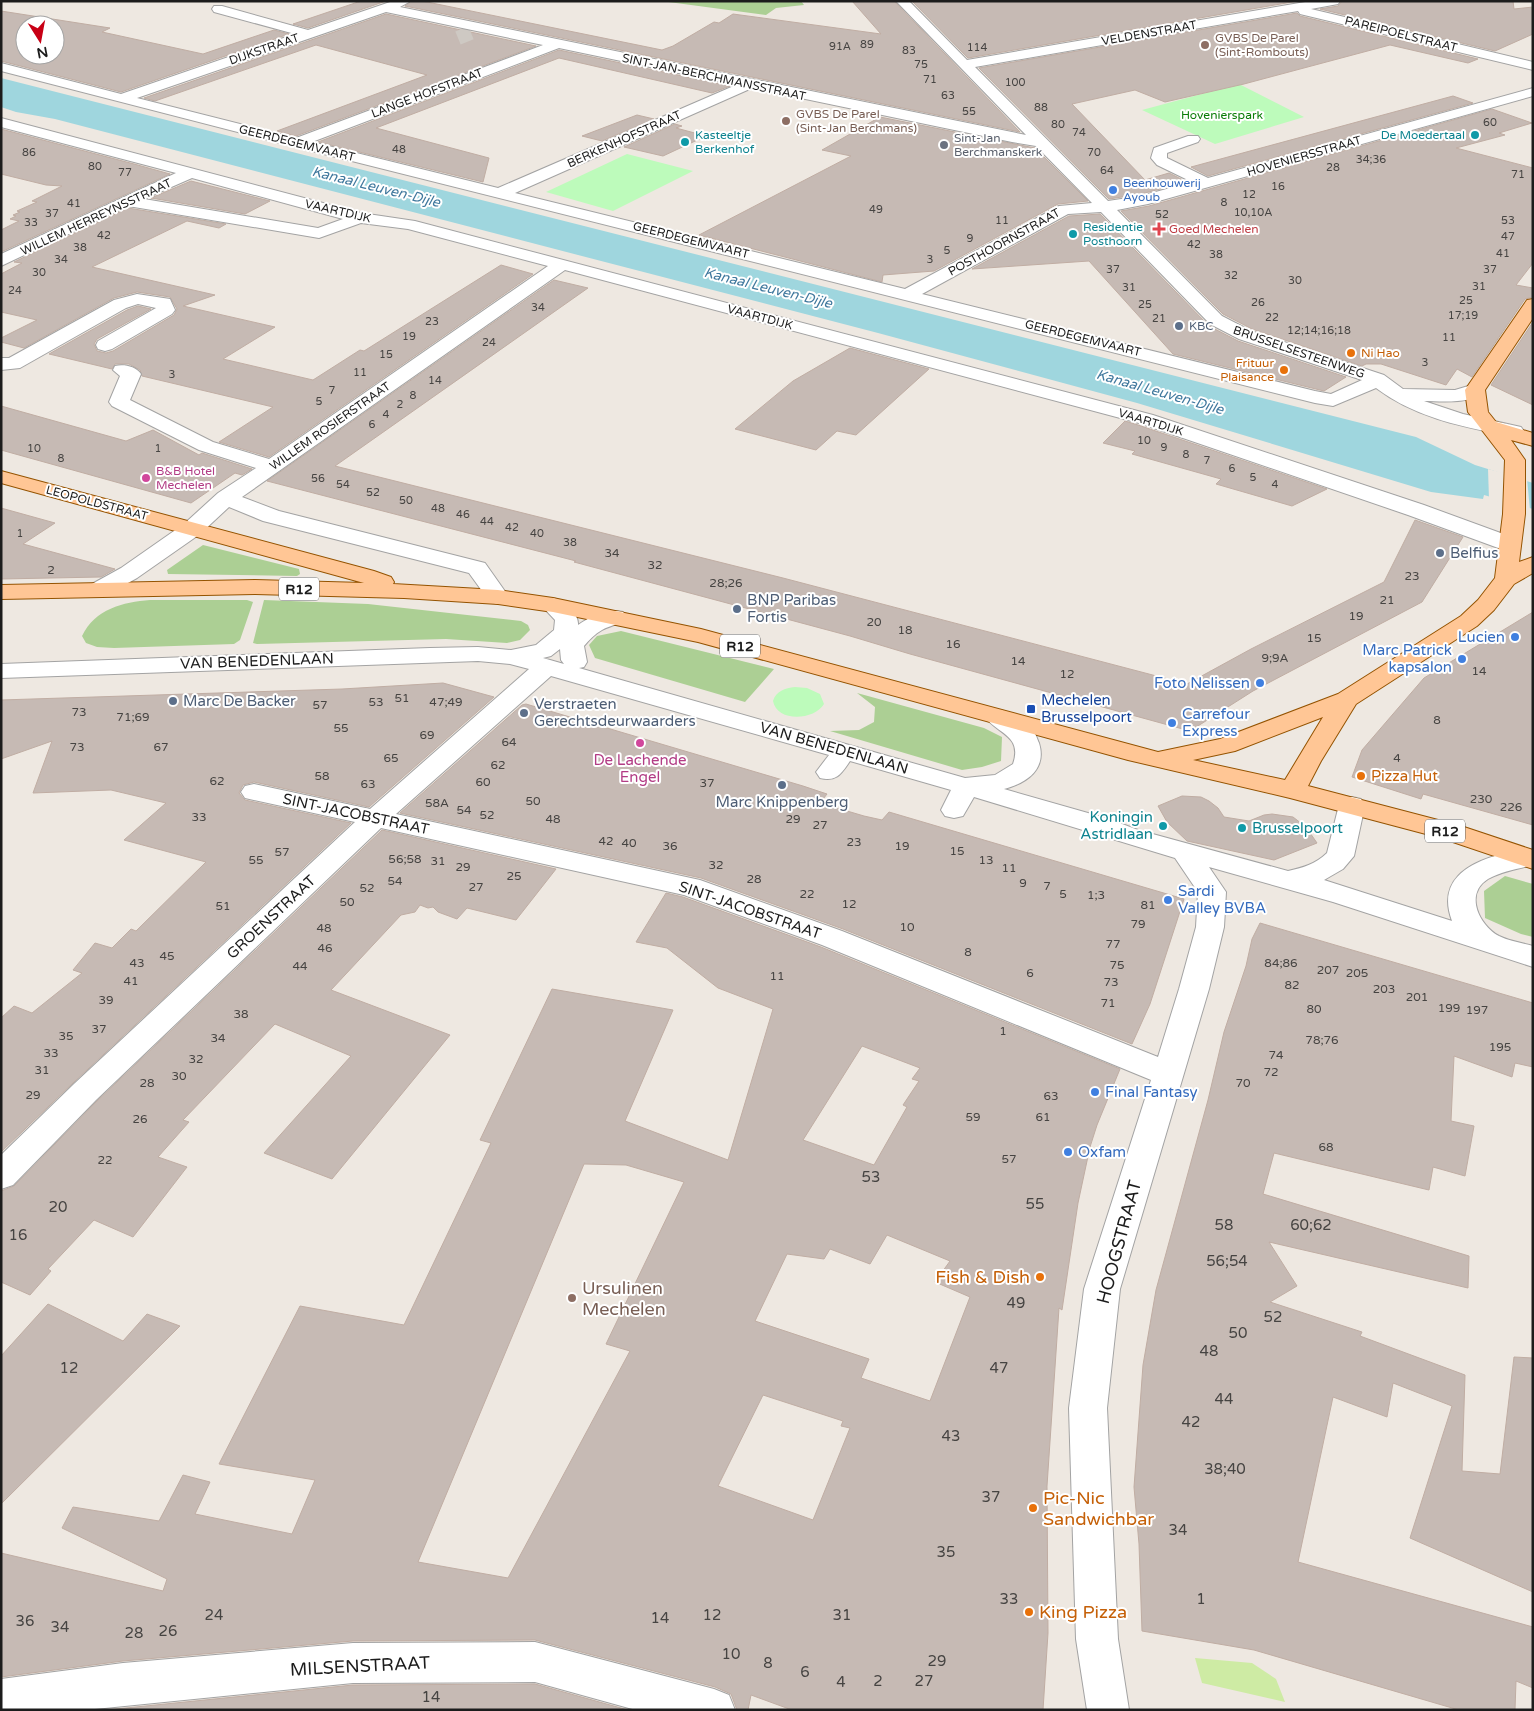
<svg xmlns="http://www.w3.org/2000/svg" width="1534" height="1711" font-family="'Varela Round',sans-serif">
<rect width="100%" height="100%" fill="#eee8e1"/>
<path fill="#ceeba4" d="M1195 1658 1252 1663 1276 1679 1285 1702 1202 1683Z"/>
<path fill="#accf94" d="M661 1H801L804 5 776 8 766 15Z
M203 545 299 569 300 574 297 576 168 574 167 570Z
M150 600H247L253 602 240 640 234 644 114 648 97 647 86 643 82 636C95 609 123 602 150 600Z
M264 600 368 604 521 621 528 625 530 630 520 640 507 643 446 639 257 644 253 643Z
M621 631 774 669 745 702 595 658 589 645 597 636Z
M857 693 984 728 1002 737 1001 761 982 767 962 770 830 731 859 730 874 722 875 707Z
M1505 876 1533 884V937L1521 934 1485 918 1484 891Z"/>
<path fill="#bdfbbb" d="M1239 84 1304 117 1215 144 1142 110Z
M627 154 693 171 613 211 546 192Z
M795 687 807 688 820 694 824 704C815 720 777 723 773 701 776 691 785 688 795 687Z"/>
<path fill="#9fd6de" d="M1 78 1416 437 1475 465 1533 483V509L1484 495 1483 499 1431 492 1137 403 878 333 55 119 16 112 1 107Z"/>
<path fill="#eee8e1" d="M1488 469 1527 479 1530 510 1489 499Z"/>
<path fill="#c6bab4" stroke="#c0ada3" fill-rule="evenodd" d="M361 1H386L308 28 293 24Z
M411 1H422L662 50 673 46 714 22 719 23 733 14 881 34 852 1H894L1020 132 405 6Z
M912 1H1298L968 58Z
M1342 1H1513L1514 9 1533 7V34L1495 51 1320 9 1338 6Z
M1 11 110 28 102 32 203 54 274 30 289 34 121 92 1 61ZM25 25H55V55H25Z
M1297 13 1300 16 1478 59 1468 63 1390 45 1244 84 1165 102 1135 90 1072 104 1145 180 1169 173 1187 182 1141 194 1109 199 979 68Z
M386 14 536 46 296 136 277 131 427 75 316 45 155 101 144 98Z
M559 50 730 86 712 93 559 58 376 128 489 158 483 182 318 142Z
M1453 96 1473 103 1208 176 1191 167Z
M1492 109 1532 123 1499 133 1505 135 1456 148 1533 168V263L1516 285 1533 288V297L1525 299 1472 377 1457 369 1446 385 1381 364H1366L1362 366 1252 329 1223 314 1121 211 1149 206Z
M637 115 654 119 602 141 582 136Z
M880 117 1035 148 1088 201 1058 204 934 271 883 275 882 282 699 235 851 156 822 150Z
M675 124 682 126 676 128 706 136 663 156 624 147Z
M1 129 134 164 170 174 1 252V230L19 221 10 219 16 216 13 215 20 212 17 211 37 202 32 201 62 186 46 185 1 174Z
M191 181 254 197 270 201 245 214 151 198Z
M128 208 226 224 219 228 187 221 92 267 215 295 183 306 275 327 223 359 313 380 360 350 364 351 501 265 533 274 269 457 219 442 273 407 142 376 140 370 129 364H115L112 369 49 354 127 310 138 306 151 309 97 339 94 344 97 351 106 353 113 351 174 315 177 309 170 297 137 292 114 298 24 348 1 342V338L37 320 1 312V274L22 263 14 262Z
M1100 214 1209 326 1238 341 1346 377 1324 391 1173 354 1089 261 972 269 1069 216Z
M554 280 588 288 335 466 783 578 1187 684 1251 649 1384 582 1415 520 1463 537 1422 602 1253 691 1190 731 910 654 850 636 574 562 576 561 267 481Z
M1533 322V405L1491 385Z
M850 348 929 369 856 435 837 431 816 450 735 429 793 381Z
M1 406 126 441 153 430 199 455 202 453 252 469 242 475 235 473 191 503 1 450Z
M1125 421 1138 425 1327 489 1292 506 1216 484 1221 479 1132 454 1135 451 1103 443Z
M1 508 55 523 23 544 115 569 101 577 1 579Z
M1533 612V825L1423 794 1421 799 1352 777 1362 750 1424 678Z
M443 683 494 697 369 807 254 782 243 785 239 793 245 800 351 823 73 1083 1 1152V1018L14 1006 32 1013 82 973 73 970 95 943 112 948 131 929 136 931 206 862 124 840 166 803 111 790 33 793 52 741 1 759V700L342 689Z
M526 704 803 786 827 794 820 803 864 816 882 820 889 812 1184 899 1150 1004 1132 1044 843 929 701 878 400 813 522 705Z
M1182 796 1201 797 1209 801 1218 808 1224 817 1249 821 1264 815 1272 814 1293 817 1306 827 1317 843 1274 860 1187 841 1167 822 1158 806Z
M382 830 556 869 516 920 467 908 457 919 438 912 433 907 428 908 420 905 415 912 401 915 331 990 450 1035 332 1179 264 1153 351 1056 275 1024 183 1120 189 1122 158 1157 187 1167 133 1237 94 1220 48 1269 51 1271 30 1295 1 1282V1191L14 1186 97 1101Z
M666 893 683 897 821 947 1120 1069 1097 1125 1090 1147 1078 1203 1062 1310 1059 1308 1047 1486 1048 1633 1043 1710H792L751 1695 748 1710H737L731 1694 715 1687 535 1640 353 1641 123 1661 1 1677V1553L163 1591 167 1579 62 1528 73 1507 159 1521 183 1475 210 1482 195 1514 292 1534 315 1480 219 1464 300 1306 404 1325 491 1143 480 1140 552 989 673 1010 625 1121 728 1160 773 1009 718 988 667 948 636 942ZM862 1046 920 1068 912 1079 919 1081 903 1105 907 1107 874 1165 803 1140ZM584 1164 626 1165 684 1182 606 1344 630 1351 508 1578 418 1562ZM887 1235 950 1261 935 1282 970 1297 930 1401 861 1378 869 1359 755 1321 787 1254 824 1259 830 1249 870 1264ZM763 1395 843 1421 841 1426 850 1428 813 1520 718 1486Z
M1260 923 1533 1003V1067L1515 1063 1512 1077 1454 1056 1451 1121 1474 1126 1465 1176 1433 1167 1429 1190 1274 1153 1263 1194 1469 1256 1468 1288 1269 1242 1297 1286 1270 1302 1362 1332 1360 1336 1465 1375 1462 1471 1500 1474 1514 1357 1533 1358V1592L1410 1538 1452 1406 1393 1383 1387 1417 1333 1397 1298 1562 1533 1627V1688L1516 1681 1515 1710H1459L1254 1650 1142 1631 1139 1544 1134 1487 1143 1365 1156 1290 1208 1100 1224 1032 1246 966 1252 939Z
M48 1304 123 1341 147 1314 180 1326 1 1504V1356Z
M535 1684 628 1710H106L353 1685Z"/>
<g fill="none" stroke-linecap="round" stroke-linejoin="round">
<path stroke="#cec9c3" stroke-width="14" stroke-dasharray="14 7" stroke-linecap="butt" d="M458 38 475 31"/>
<g stroke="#a3a3a3" stroke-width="2">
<path id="minor" d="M393 1 409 2 400 7 1026 135 896 1H909L967 60 1311 1H1340L1338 4 1311 9 1533 62V70L1300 14 1298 11 975 67 1108 201 1141 196 1192 182 1157 165 1151 158 1154 148 1188 136H1198L1200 139 1198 142 1167 153V158L1208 178 1533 88V96L1148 204 1117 210 1222 316 1251 331 1384 375 1403 389 1455 390 1475 384 1482 386 1485 390C1474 405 1440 401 1424 401L1463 414 1521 427 1524 431 1521 435 1514 437C1465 427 1417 419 1376 388L1333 406 1315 403 292 146 1 71V63L121 94 295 34 214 12 212 9 214 6H222L308 30ZM386 12 543 45 296 138 137 98ZM559 48 736 85 498 188 312 142ZM752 88 1012 142 1036 146 1092 203 1059 206 905 289 515 193ZM1101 212 1210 324 1239 339 1362 380 1331 394 1315 391 922 294 1068 214Z
M1 118 361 213 415 221 1153 415 1424 505 1517 539 1520 544 1517 549 1509 551 1501 549 1408 515 1139 423 565 270 242 497 279 511 485 563 509 597 506 602 498 604 490 602 469 573 263 521 229 507 200 534 137 578 108 594 100 596 92 594 89 589 92 584 121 568 184 524 218 493 256 468 199 450 112 406 109 402 120 376 113 370 115 366C124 364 135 366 141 374L130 400 213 442 269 459 548 266 408 229 361 223 319 238 128 206 1 266V254L176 173 1 127ZM192 178 343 219 318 228 144 199Z
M137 294 170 299 175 310 172 314 112 349 105 351 98 349 96 345 98 341 156 308 138 304 126 308 20 368 1 370V358H9L114 300Z
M553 598C564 601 579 613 578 625 591 616 608 608 623 612L627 617C621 625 610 625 602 630 595 634 589 640 584 646L587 662 584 667 579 668 965 778 995 775 1013 764C1023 735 997 734 984 716L988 711C1002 707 1008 713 1019 720 1023 723 1029 726 1032 730 1036 733 1037 739 1039 743 1047 769 1027 783 1004 789L1109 819 1138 830 1288 871C1302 868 1316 864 1327 853L1339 805 1343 799 1352 797 1361 799 1365 805 1354 856 1343 869 1324 880 1452 921C1437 881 1467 863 1502 854 1512 852 1523 848 1533 851V865C1517 869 1502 871 1488 879 1464 894 1479 925 1499 936 1509 941 1522 943 1533 946V967L1333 902 1209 867 1226 892 1224 927 1209 989 1120 1289 1107 1408 1118 1639 1129 1710H1087L1076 1639 1069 1408 1084 1289 1151 1080 822 945 684 895 381 828 96 1100 13 1185 1 1189V1155L74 1084 355 822 245 798 241 792 245 786 254 784 370 809 529 669 510 664 478 661 1 678V664L430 648 478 647 511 650 536 645 554 630 555 620 541 605 545 600ZM560 649 561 660 564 664 543 658 551 656ZM551 676 829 755 816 772 820 778C837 782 841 774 850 761L951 790 941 810 945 816 954 818 963 816 974 797 1175 858 1198 892 1196 927 1179 989 1158 1057 842 931 700 880 396 814Z
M535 1642 714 1689 729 1695 735 1710H636L535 1682 353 1683 85 1710H1V1679L123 1663 353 1643Z"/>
</g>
<g stroke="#945300" stroke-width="2">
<path id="major" d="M1533 299V318L1485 390 1488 412 1496 422 1533 433V446L1511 440 1525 460V514L1519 562 1533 557V573L1514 584 1494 610 1477 626 1356 704 1321 761 1308 786 1461 826 1533 850V869L1441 838 1290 798 1128 760 698 642 553 612 498 604 404 598 255 594 1 599V585L255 580 364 583 1 483V471L374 571 391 577 394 582 393 584 498 590 553 598 701 629 1158 752 1220 739 1338 694 1461 616 1478 600 1495 578 1503 514 1505 460 1468 412 1465 390 1527 300ZM1323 717 1285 780 1193 760 1235 751Z"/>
</g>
<use href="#minor" fill="#fff" fill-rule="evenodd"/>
<use href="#major" fill="#ffc695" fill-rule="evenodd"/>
</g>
<g fill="#8d6e63" stroke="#fff" stroke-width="2">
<circle cx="1205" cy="45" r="5"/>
<circle cx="786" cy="121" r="5"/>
<circle cx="572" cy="1298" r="5"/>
</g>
<g fill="#0f9aa8" stroke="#fff" stroke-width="2">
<circle cx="1475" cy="135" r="5"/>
<circle cx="685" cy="142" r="5"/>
<circle cx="1073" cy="234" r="5"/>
<circle cx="1163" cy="826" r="5"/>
<circle cx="1242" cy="828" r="5"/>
</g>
<circle fill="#6b7280" stroke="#fff" stroke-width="2" cx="944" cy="145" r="5"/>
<g fill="#3f7fe0" stroke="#fff" stroke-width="2">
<circle cx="1113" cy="190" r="5"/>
<circle cx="1515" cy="637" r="5"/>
<circle cx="1462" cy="659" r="5"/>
<circle cx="1260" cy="683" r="5"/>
<circle cx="1172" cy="723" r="5"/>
<circle cx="1168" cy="900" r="5"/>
<circle cx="1095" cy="1092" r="5"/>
<circle cx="1068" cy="1152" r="5"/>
</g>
<path fill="#e0444e" stroke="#fff" stroke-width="2" d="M1156.5 221.5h5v5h5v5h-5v5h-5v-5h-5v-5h5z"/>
<g fill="#5c6f8a" stroke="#fff" stroke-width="2">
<circle cx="1179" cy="326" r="5"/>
<circle cx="1440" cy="553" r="5"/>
<circle cx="737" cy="609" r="5"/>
<circle cx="173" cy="701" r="5"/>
<circle cx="524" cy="713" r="5"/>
<circle cx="782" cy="785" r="5"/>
</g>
<g fill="#e8710a" stroke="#fff" stroke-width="2">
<circle cx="1351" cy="353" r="5"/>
<circle cx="1284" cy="370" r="5"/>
<circle cx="1361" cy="776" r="5"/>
<circle cx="1040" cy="1277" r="5"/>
<circle cx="1033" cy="1508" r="5"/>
<circle cx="1029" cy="1612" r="5"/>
</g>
<g fill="#d1479c" stroke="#fff" stroke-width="2">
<circle cx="146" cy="478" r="5"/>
<circle cx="640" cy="743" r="5"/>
</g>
<rect fill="#1a4fb4" stroke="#fff" stroke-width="2" x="1026" y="704" width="10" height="10" rx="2.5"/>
<g text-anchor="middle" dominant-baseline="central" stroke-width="4" stroke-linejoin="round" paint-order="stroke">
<g font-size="11" fill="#464442">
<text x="867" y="44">89</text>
<text x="840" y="46">91A</text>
<text x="977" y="47">114</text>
<text x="909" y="50">83</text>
<text x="921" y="64">75</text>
<text x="930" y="79">71</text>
<text x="1015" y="82">100</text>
<text x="948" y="95">63</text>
<text x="1041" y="107">88</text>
<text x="969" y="111">55</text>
<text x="1490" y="122">60</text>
<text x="1058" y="124">80</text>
<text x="1079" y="132">74</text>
<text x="399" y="149">48</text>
<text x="29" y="152">86</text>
<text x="1094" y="152">70</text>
<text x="1371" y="159">34;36</text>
<text x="95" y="166">80</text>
<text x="1333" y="167">28</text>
<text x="1107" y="170">64</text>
<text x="125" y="172">77</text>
<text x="1518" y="174">71</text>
<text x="1278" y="186">16</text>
<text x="1249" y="194">12</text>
<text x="1224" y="202">8</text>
<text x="74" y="203">41</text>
<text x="876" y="209">49</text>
<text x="1253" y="212">10,10A</text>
<text x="52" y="213">37</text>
<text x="1162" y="214">52</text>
<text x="1002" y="220">11</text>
<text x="1508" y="220">53</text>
<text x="31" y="222">33</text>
<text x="104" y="235">42</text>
<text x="1508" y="236">47</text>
<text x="970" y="238">9</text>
<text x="1194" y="244">42</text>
<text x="80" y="247">38</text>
<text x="947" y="250">5</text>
<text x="1503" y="253">41</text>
<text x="1216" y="254">38</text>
<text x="61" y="259">34</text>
<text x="930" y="259">3</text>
<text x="1113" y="269">37</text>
<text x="1490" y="269">37</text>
<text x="39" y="272">30</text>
<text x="1231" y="275">32</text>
<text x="1295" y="280">30</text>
<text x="1479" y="286">31</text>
<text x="1129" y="287">31</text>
<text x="15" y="290">24</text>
<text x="1466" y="300">25</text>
<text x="1258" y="302">26</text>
<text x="1145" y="304">25</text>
<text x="538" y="307">34</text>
<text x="1463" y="315">17;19</text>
<text x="1272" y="317">22</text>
<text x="1159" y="318">21</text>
<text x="432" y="321">23</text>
<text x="1319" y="330">12;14;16;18</text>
<text x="409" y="336">19</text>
<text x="1449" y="337">11</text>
<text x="489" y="342">24</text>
<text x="386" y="354">15</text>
<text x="1425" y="362">3</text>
<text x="360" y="372">11</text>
<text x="172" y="374">3</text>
<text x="435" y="380">14</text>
<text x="332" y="390">7</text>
<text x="413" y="395">8</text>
<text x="319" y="401">5</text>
<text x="400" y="404">2</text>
<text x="386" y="414">4</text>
<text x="372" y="424">6</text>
<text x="1144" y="440">10</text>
<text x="1164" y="447">9</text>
<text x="34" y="448">10</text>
<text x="158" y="448">1</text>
<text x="1186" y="454">8</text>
<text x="61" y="458">8</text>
<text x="1207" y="460">7</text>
<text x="1232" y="468">6</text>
<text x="1253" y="477">5</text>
<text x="318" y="478">56</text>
<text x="343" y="484">54</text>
<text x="1275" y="484">4</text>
<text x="373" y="492">52</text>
<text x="406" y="500">50</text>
<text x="438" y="508">48</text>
<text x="463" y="514">46</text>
<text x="487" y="521">44</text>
<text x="512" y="527">42</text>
<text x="20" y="533">1</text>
<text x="537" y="533">40</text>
<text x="570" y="542">38</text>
</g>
<g font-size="12" fill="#1c1c1c" stroke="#fff">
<text transform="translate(1149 33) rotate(-10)">VELDENSTRAAT</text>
<text transform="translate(1401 34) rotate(14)">PAREIPOELSTRAAT</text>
<text transform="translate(264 49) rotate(-19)">DIJKSTRAAT</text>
<text transform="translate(714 77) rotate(12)">SINT-JAN-BERCHMANSSTRAAT</text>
<text transform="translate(427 93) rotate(-21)">LANGE HOFSTRAAT</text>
<text transform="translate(624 139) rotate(-24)">BERKENHOFSTRAAT</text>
<text transform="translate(297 143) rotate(14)">GEERDEGEMVAART</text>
<text transform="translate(1304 156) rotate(-16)">HOVENIERSSTRAAT</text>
<text transform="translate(338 211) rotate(13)">VAARTDIJK</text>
<text transform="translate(96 217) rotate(-25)">WILLEM HERREYNSSTRAAT</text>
<text transform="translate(691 240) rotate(14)">GEERDEGEMVAART</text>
<text transform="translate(1004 242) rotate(-29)">POSTHOORNSTRAAT</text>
<text transform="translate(760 317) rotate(15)">VAARTDIJK</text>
<text transform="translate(1083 338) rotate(14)">GEERDEGEMVAART</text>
<text transform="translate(1299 352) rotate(19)">BRUSSELSESTEENWEG</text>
<text transform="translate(1151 422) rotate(17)">VAARTDIJK</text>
<text transform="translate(330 426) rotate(-35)">WILLEM ROSIERSTRAAT</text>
<text transform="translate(97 503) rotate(15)">LEOPOLDSTRAAT</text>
</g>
<g font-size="12" fill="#785e54" stroke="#fff" text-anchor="start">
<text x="1215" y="38">GVBS De Parel<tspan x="1215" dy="14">(Sint-Rombouts)</tspan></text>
<text x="796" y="114">GVBS De Parel<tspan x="796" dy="14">(Sint-Jan Berchmans)</tspan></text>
</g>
<g font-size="12" fill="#0a7c08" stroke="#fff">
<text x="1222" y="115">Hovenierspark</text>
</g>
<g font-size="12" fill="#0d838f" stroke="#fff" text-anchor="start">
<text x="695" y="135">Kasteeltje<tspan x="695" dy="14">Berkenhof</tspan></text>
<text x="1465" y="135" text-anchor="end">De Moedertaal</text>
<text x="1083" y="227">Residentie<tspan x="1083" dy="14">Posthoorn</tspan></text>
</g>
<g font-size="12" fill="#5b616d" stroke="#fff" text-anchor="start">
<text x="954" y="138">Sint-Jan<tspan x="954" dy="14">Berchmanskerk</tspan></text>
</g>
<g font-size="12" fill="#366cbe" stroke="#fff" text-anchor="start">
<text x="1123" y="183">Beenhouwerij<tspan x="1123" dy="14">Ayoub</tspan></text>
</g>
<g font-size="12" fill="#be3a42" stroke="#fff" text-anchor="start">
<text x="1169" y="229">Goed Mechelen</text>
</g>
<g font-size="12" fill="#4e5e75" stroke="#fff" text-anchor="start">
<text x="1189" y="326">KBC</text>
</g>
<g font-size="12" fill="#c56008" stroke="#fff" text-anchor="start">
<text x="1361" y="353">Ni Hao</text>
<text x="1274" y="363" text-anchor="end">Frituur<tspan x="1274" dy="14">Plaisance</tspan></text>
</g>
<g font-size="12" fill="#b23c85" stroke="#fff" text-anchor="start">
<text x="156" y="471">B&amp;B Hotel<tspan x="156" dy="14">Mechelen</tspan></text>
</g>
<g font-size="12" fill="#464442">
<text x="612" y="553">34</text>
<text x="655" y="565">32</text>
<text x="51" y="570">2</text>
<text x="1412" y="576">23</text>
<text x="726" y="583">28;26</text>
<text x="1387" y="600">21</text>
<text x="1356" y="616">19</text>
<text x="874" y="622">20</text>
<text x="905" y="630">18</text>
<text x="1314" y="638">15</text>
<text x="953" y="644">16</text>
<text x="1275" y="658">9;9A</text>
<text x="1018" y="661">14</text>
<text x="1479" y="671">14</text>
<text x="1067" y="674">12</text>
<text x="402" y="698">51</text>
<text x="376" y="702">53</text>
<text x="446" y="702">47;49</text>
<text x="320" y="705">57</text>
<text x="79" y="712">73</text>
<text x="133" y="717">71;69</text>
<text x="1437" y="720">8</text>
<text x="341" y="728">55</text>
<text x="427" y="735">69</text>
<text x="509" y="742">64</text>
<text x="77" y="747">73</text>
<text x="161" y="747">67</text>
<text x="391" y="758">65</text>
<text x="1397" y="758">4</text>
<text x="498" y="765">62</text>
<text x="322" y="776">58</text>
<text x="217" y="781">62</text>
<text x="483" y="782">60</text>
<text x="707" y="783">37</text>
<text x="368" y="784">63</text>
<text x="1481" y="799">230</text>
<text x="533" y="801">50</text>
<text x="437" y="803">58A</text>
<text x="1511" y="807">226</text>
<text x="464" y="810">54</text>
<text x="487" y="815">52</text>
<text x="199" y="817">33</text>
<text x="553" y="819">48</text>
<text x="793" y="819">29</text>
<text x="820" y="825">27</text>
<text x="606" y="841">42</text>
<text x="854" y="842">23</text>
<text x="629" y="843">40</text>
<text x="670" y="846">36</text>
<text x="902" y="846">19</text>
<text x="957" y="851">15</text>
<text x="282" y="852">57</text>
<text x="405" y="859">56;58</text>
<text x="256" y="860">55</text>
<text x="986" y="860">13</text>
<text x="438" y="861">31</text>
<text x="716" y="865">32</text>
<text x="463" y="867">29</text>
<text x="1009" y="868">11</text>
<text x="514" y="876">25</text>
<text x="754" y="879">28</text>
<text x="395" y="881">54</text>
<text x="1023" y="883">9</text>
<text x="1047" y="886">7</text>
<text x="476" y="887">27</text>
<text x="367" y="888">52</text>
<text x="807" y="894">22</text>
<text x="1063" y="894">5</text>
<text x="1096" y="895">1;3</text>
<text x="347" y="902">50</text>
<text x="849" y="904">12</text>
<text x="1148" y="905">81</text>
<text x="223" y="906">51</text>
<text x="1138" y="924">79</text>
<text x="907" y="927">10</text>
<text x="324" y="928">48</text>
<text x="1113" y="944">77</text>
<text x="325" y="948">46</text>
<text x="968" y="952">8</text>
<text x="167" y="956">45</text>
<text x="137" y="963">43</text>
<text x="1281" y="963">84;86</text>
<text x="1117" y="965">75</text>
<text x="300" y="966">44</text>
<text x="1328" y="970">207</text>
<text x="1030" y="973">6</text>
<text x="1357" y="973">205</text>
<text x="777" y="976">11</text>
<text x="131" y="981">41</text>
<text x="1111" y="982">73</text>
<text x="1292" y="985">82</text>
<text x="1384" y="989">203</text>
<text x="1417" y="997">201</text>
<text x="106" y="1000">39</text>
<text x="1108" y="1003">71</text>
<text x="1449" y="1008">199</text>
<text x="1314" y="1009">80</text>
<text x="1477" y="1010">197</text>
<text x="241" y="1014">38</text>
<text x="99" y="1029">37</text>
<text x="1003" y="1031">1</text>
<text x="66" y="1036">35</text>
<text x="218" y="1038">34</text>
<text x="1322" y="1040">78;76</text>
<text x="1500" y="1047">195</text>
<text x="51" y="1053">33</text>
<text x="1276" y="1055">74</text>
<text x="196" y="1059">32</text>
<text x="42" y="1070">31</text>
<text x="1271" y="1072">72</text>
<text x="179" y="1076">30</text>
<text x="147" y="1083">28</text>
<text x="1243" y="1083">70</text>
<text x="33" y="1095">29</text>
<text x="1051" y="1096">63</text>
<text x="973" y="1117">59</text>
<text x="1043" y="1117">61</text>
<text x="140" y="1119">26</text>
<text x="1326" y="1147">68</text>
<text x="1009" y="1159">57</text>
<text x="105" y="1160">22</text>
</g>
<g font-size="14" font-style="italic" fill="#41799e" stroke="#fff">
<text transform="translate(376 187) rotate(14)">Kanaal Leuven-Dijle</text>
<text transform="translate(768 288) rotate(14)">Kanaal Leuven-Dijle</text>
<text transform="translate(1160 392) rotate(16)">Kanaal Leuven-Dijle</text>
</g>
<g fill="#fff" stroke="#606060" stroke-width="1">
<rect x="279" y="577.5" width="40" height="23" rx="4"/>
<rect x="720" y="634.5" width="40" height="23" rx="4"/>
<rect x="1425" y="819.5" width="40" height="23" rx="4"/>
</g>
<g font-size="14" font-weight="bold" fill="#1c1c1c">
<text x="299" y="589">R12</text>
<text x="740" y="646">R12</text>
<text x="1445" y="831">R12</text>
</g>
<g font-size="15" fill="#4e5e75" stroke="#fff" text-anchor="start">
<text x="1450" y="553">Belfius</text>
<text x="747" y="600">BNP Paribas<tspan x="747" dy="17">Fortis</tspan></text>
<text x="183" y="701">Marc De Backer</text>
<text x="534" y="704">Verstraeten<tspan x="534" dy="17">Gerechtsdeurwaarders</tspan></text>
<text x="782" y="802" text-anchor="middle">Marc Knippenberg</text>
</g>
<g font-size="15" fill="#366cbe" stroke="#fff" text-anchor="start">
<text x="1505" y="637" text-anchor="end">Lucien</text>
<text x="1452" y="650" text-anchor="end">Marc Patrick<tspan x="1452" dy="17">kapsalon</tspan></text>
<text x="1250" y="683" text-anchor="end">Foto Nelissen</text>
<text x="1182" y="714">Carrefour<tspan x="1182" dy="17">Express</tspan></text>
<text x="1178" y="891">Sardi<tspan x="1178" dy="17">Valley BVBA</tspan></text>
<text x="1105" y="1092">Final Fantasy</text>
<text x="1078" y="1152">Oxfam</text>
</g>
<g font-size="15" fill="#1c1c1c" stroke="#fff">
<text transform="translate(257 661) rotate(-2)">VAN BENEDENLAAN</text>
<text transform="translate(834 748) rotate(16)">VAN BENEDENLAAN</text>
<text transform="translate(356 814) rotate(12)">SINT-JACOBSTRAAT</text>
<text transform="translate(750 910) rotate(19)">SINT-JACOBSTRAAT</text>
<text transform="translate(271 917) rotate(-43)">GROENSTRAAT</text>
</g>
<g font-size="15" fill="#164399" stroke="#fff" text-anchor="start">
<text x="1041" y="700">Mechelen<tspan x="1041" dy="17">Brusselpoort</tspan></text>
</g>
<g font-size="15" fill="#b23c85" stroke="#fff">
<text x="640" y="760">De Lachende<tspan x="640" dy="17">Engel</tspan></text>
</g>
<g font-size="15" fill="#c56008" stroke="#fff" text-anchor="start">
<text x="1371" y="776">Pizza Hut</text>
</g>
<g font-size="15" fill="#0d838f" stroke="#fff" text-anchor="end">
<text x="1153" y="817">Koningin<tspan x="1153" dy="17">Astridlaan</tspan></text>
<text x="1252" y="828" text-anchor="start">Brusselpoort</text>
</g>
<g font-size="15" fill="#464442">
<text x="871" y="1177">53</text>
<text x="1035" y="1204">55</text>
<text x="58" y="1207">20</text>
<text x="1224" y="1225">58</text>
<text x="1311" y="1225">60;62</text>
<text x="18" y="1235">16</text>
<text x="1227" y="1261">56;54</text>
<text x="1016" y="1303">49</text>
<text x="1273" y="1317">52</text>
<text x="1238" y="1333">50</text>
<text x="1209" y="1351">48</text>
<text x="69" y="1368">12</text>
<text x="999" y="1368">47</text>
<text x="1224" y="1399">44</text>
<text x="1191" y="1422">42</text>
<text x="951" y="1436">43</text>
<text x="1225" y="1469">38;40</text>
<text x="991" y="1497">37</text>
<text x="1178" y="1530">34</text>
<text x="946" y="1552">35</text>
<text x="1009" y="1599">33</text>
<text x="1201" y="1599">1</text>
<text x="214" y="1615">24</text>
<text x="712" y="1615">12</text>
<text x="842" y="1615">31</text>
<text x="660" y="1618">14</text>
<text x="25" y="1621">36</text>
<text x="60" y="1627">34</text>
<text x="168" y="1631">26</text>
<text x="134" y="1633">28</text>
<text x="731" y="1654">10</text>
<text x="937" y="1661">29</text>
<text x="768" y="1663">8</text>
<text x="805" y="1672">6</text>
<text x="878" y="1681">2</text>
<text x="924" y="1681">27</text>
<text x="841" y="1682">4</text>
<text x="431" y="1697">14</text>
</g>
<g font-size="18" fill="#1c1c1c" stroke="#fff">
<text transform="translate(1119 1242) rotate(-75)">HOOGSTRAAT</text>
<text transform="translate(360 1666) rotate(-3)">MILSENSTRAAT</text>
</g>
<g font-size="18" fill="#c56008" stroke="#fff" text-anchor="start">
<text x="1030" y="1277" text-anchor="end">Fish &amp; Dish</text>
<text x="1043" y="1498">Pic-Nic<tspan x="1043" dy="21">Sandwichbar</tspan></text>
<text x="1039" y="1612">King Pizza</text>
</g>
<g font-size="18" fill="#785e54" stroke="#fff" text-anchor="start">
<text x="582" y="1288">Ursulinen<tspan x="582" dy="21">Mechelen</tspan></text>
</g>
</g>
<rect width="1534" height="1711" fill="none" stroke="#1c1c1c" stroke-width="5"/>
<g transform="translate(40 40) rotate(169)"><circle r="24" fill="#ffffff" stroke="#a4a4a4"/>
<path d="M0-4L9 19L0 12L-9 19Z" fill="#c80015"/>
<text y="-8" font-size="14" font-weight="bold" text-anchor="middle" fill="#1c1c1c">N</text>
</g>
</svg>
